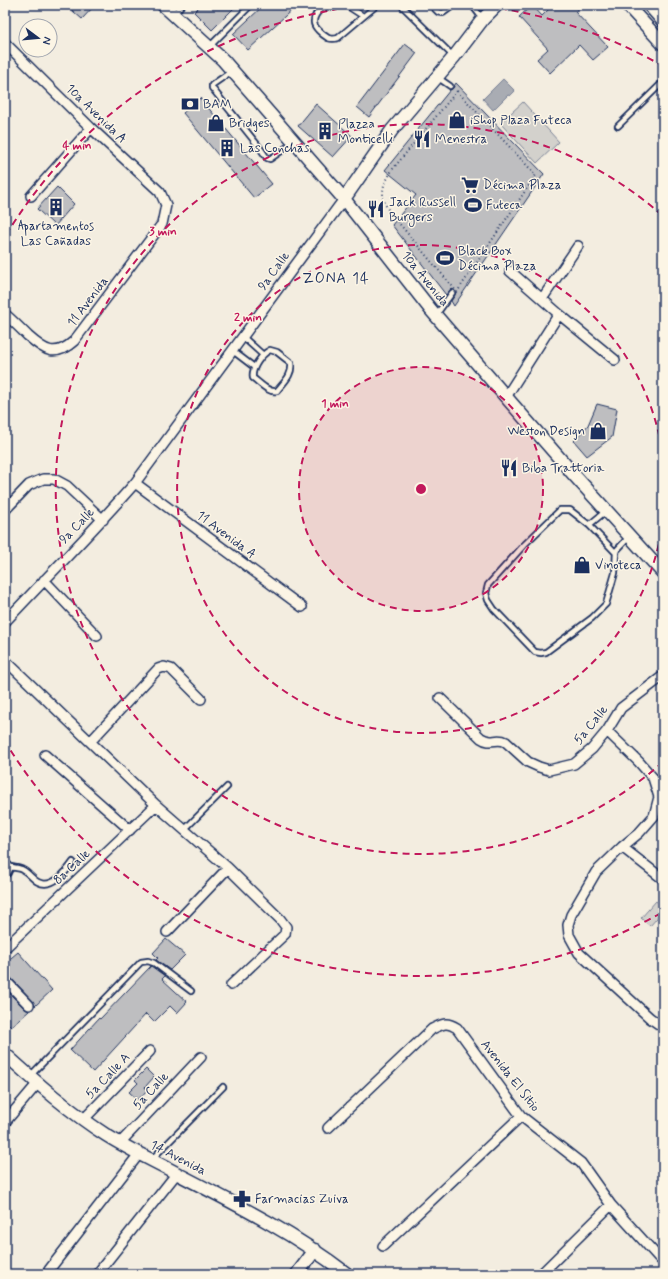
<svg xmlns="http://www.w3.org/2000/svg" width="668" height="1279" font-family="Mynerve,sans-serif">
<rect width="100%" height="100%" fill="#f3ede0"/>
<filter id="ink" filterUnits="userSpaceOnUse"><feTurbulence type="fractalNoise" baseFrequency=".025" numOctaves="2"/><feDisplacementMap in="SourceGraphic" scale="8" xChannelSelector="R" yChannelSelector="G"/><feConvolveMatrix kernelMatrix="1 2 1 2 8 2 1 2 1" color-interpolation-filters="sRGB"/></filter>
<g filter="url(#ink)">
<path fill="#d3d1cc" stroke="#778095" d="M523 102 559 142 537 163 500 123Z
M656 901 663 907V911L650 926 641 918Z"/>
<path fill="#a9acb3" stroke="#707a91" d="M503 79 515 91 510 96 508 95 493 110 483 99Z"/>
<path fill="#bebec0" stroke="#1b2f5e" d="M66 5H95L82 19Z
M201 5H237L212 30 194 12Z
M264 5H297L248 50 233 34Z
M532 5 542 16 553 5H583L575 12 608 47 593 60 579 45 550 73 537 59 548 49 519 17Z
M405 44 417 53 369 117 357 107Z
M456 83 544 174 454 306 451 301 455 295V291L451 289 446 295 392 225 416 195 385 170 450 90 453 88Z
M200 98 272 184 254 198 183 113Z
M316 104 352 136 333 157 298 126Z
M57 187 74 204 55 226 37 209Z
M597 404 617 409 612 437 587 456 574 441 588 425Z
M166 939 185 955 170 970 156 960 158 958 153 953Z
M18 952 52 990 35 1006 33 1001 9 976 5 974V963Z
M151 966 165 976 162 979 187 1002 177 1013 170 1006 154 1022 146 1014 93 1072 70 1050 89 1029 99 1018 100 1019Z
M5 989 25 1009 29 1011 11 1027 5 1021Z
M146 1069 154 1077 145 1087 147 1090 138 1100 129 1092 138 1083 135 1080Z"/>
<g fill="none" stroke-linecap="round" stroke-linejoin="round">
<g stroke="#1b2f5e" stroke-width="8">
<path id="service" d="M324 5C320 10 314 14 314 21 313 27 323 35 328 38 331 39 335 39 338 38L377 5
M346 5 363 16
M401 5 454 57
M431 5 438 12 443 13 454 5
M472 5 482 18
M174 13 182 5
M210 46 251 5
M232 71 212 85V88L260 148 267 158 270 159 293 143
M437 77 450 86
M618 126 663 82
M436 315 452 293
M243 337 263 355
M270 350 277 352 291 363C293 375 284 382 277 391 268 393 260 383 253 378 251 368 262 354 270 350Z
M233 351 254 367
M606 511 589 525 570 510H560L524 545 488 585 486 593 488 600 494 609 535 652 541 653 546 652 592 618 606 604 615 573 616 551 629 537
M589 525 616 553
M184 830 227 787
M5 861 11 867 8 873 5 876
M11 867C15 868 20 868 23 870 29 873 32 879 38 882 52 889 66 872 73 862
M31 1075 141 962 148 961 154 963 191 991
M151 1160 223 1087"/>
</g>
<g stroke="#1b2f5e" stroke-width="12">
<path id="minor" d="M5 43 91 128 160 192 166 205 162 224 74 341C55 358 45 351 28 336 21 329 13 321 5 314
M31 196 91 128
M510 271 559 314 615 360
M542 299 578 246
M506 397 559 314
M135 483 302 607
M5 510 29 485 43 479H54L67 486 103 520
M44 580 97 636
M5 622C48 576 93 531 135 483L344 199
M5 660 156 805 228 868 280 919 286 927 285 934 231 985
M440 698 481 738C491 745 497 737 506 742L528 762 539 767 549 770 574 764 592 749 607 731 621 708 663 676
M607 731 639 762 653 778 659 797 654 816 639 833 622 847 596 872 571 915 568 925 569 935 579 953 650 1018 663 1027
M91 741 158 669 164 667 171 669 201 699
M45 755 130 830
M622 847 663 879
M167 932 228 868
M5 948 156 805
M5 980 29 1005
M84 1119 150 1051
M5 1122 38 1083
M328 1128 432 1029C443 1024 446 1021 457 1028L521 1116 581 1163 611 1205 660 1259 663 1261
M120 1143 201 1057
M383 1246 521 1116
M49 1270 139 1154
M97 1274 177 1173
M541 1274 611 1205"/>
</g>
<g stroke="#1b2f5e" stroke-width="15">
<path id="tertiary" d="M163 5 223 60 344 199 431 310 506 397 575 476 663 573
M627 5 663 44
M649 5 663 21
M344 199 392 130 454 57 483 19 497 5
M5 1054C37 1083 70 1112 106 1135 130 1150 154 1161 178 1174 236 1204 295 1234 347 1274
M297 1274 315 1250"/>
</g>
<path stroke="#1b2f5e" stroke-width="2" stroke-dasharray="1 3" stroke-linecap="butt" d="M457 91 536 175 457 292 392 215 387 208 383 199V191L384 185 392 170Z"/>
<use href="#service" stroke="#fcf5e5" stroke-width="4.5"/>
<use href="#minor" stroke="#fcf5e5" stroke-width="9"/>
<use href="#tertiary" stroke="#fcf5e5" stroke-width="12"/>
</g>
</g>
<circle cx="421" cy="489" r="122" fill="#c2185b" fill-opacity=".12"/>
<g fill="none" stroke="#c2185b" stroke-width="2" stroke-dasharray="7 5">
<circle cx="421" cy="489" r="122"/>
<path d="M663 521A244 244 0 1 1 663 457"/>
<path d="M663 762A365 365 0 1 1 663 216"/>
<path d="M661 913A487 487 0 0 1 6 743M6 235A487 487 0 0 1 366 5M476 5A487 487 0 0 1 661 65"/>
</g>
<defs>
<g id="bank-bare" transform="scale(1.38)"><path d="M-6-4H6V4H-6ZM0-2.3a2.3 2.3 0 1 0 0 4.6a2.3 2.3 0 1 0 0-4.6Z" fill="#1b2f5e" stroke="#fcf5e5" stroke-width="2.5" paint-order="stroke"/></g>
<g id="shop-bare" transform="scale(1.38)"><path d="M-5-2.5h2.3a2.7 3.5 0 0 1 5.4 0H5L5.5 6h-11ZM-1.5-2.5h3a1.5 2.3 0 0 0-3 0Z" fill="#1b2f5e" stroke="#fcf5e5" stroke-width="2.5" paint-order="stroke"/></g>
<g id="building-bare" transform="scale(1.38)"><path d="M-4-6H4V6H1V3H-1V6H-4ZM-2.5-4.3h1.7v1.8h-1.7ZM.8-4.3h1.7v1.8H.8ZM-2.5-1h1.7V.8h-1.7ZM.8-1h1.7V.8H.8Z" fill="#1b2f5e" stroke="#fcf5e5" stroke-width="2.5" paint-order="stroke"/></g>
<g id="restaurant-bare" transform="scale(1.38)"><path d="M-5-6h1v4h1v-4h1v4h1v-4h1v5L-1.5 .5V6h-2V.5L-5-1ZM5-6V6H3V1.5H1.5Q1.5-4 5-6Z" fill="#1b2f5e" stroke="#fcf5e5" stroke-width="2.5" paint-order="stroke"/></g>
<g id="supermarket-bare" transform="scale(1.38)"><path d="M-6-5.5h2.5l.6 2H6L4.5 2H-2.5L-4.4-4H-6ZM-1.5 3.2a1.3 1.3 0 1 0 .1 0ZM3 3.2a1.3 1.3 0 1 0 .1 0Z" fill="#1b2f5e" stroke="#fcf5e5" stroke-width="2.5" paint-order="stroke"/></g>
<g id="stadium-bare" transform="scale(1.38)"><path d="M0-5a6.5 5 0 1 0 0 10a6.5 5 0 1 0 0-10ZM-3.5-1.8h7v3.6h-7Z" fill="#1b2f5e" stroke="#fcf5e5" stroke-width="2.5" paint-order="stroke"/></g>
<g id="pharmacy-bare" transform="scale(1.38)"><path d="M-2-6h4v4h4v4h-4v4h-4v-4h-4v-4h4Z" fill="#1b2f5e" stroke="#fcf5e5" stroke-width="2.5" paint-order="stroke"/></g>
</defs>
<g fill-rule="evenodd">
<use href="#bank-bare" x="190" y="104"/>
<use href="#shop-bare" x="457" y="120"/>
<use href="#shop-bare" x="216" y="123"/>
<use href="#building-bare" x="325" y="131"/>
<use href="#restaurant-bare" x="422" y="139"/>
<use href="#building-bare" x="227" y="148"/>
<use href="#supermarket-bare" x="470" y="185"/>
<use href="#stadium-bare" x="473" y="205"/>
<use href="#building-bare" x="56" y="207"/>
<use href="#restaurant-bare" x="376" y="209"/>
<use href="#stadium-bare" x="445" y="258"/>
<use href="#shop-bare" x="598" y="431"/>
<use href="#restaurant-bare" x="509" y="468"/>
<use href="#shop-bare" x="582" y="565"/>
<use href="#pharmacy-bare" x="242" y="1199"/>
</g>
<g text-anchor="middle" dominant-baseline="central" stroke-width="3" stroke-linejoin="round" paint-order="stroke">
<g font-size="13" fill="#1b2f5e" stroke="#fcf5e5" text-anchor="start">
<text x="203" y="104">BAM</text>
<text x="470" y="120">iShop Plaza Futeca</text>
<text x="229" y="123">Bridges</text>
<text x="338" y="124">Plazza<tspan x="338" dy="15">Monticelli</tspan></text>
<text x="435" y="139">Menestra</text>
<text x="240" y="148">Las Conchas</text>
<text x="483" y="185">Décima Plaza</text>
<text x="389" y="202">Jack Russell<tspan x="389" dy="15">Burgers</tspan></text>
<text x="486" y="205">Futeca</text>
<text x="56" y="226" text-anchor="middle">Apartamentos<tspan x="56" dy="15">Las Cañadas</tspan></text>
<text x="458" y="251">Black Box<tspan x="458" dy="15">Décima Plaza</tspan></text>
<text x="585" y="431" text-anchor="end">Weston Design</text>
<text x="522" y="468">Biba Trattoria</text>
<text x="595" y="565">Vinoteca</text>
<text x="255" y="1199">Farmacias Zuiva</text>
</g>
<g font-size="13" fill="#1b2f5e" stroke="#fcf5e5">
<text transform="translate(96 114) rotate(44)">10a Avenida A</text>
<text transform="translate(274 271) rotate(-54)">9a Calle</text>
<text transform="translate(425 279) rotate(51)">10a Avenida</text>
<text transform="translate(88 302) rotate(-53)">11 Avenida</text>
<text transform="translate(77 526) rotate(-46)">9a Calle</text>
<text transform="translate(226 535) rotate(37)">11 Avenida A</text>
<text transform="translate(591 725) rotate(-51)">5a Calle</text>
<text transform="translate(72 867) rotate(-43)">8a Calle</text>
<text transform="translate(108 1076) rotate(-46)">5a Calle A</text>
<text transform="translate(510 1076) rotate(52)">Avenida El Sitio</text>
<text transform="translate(151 1091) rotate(-47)">5a Calle</text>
<text transform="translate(178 1158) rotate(27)">14 Avenida</text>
</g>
<g font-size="15" letter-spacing="1" fill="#1b2f5e" stroke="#fcf5e5">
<text x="336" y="279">ZONA 14</text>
</g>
</g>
<circle cx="421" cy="489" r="6" fill="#c2185b" stroke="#fcf5e5" stroke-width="2"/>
<g font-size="12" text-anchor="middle" font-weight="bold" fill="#c2185b" stroke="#fcf5e5" stroke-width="3" stroke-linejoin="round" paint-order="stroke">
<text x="77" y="149">4 min</text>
<text x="163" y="235">3 min</text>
<text x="248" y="321">2 min</text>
<text x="335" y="407">1 min</text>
</g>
<rect width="668" height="1279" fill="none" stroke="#fcf5e5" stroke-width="20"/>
<rect x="10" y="10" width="648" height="1259" fill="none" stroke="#1b2f5e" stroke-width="1.5" filter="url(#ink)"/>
<g transform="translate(38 38) rotate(106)"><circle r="19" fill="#fcf5e5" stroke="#a2a6af"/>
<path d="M0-3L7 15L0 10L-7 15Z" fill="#1b2f5e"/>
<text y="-6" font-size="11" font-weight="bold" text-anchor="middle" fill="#1b2f5e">N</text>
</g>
</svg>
